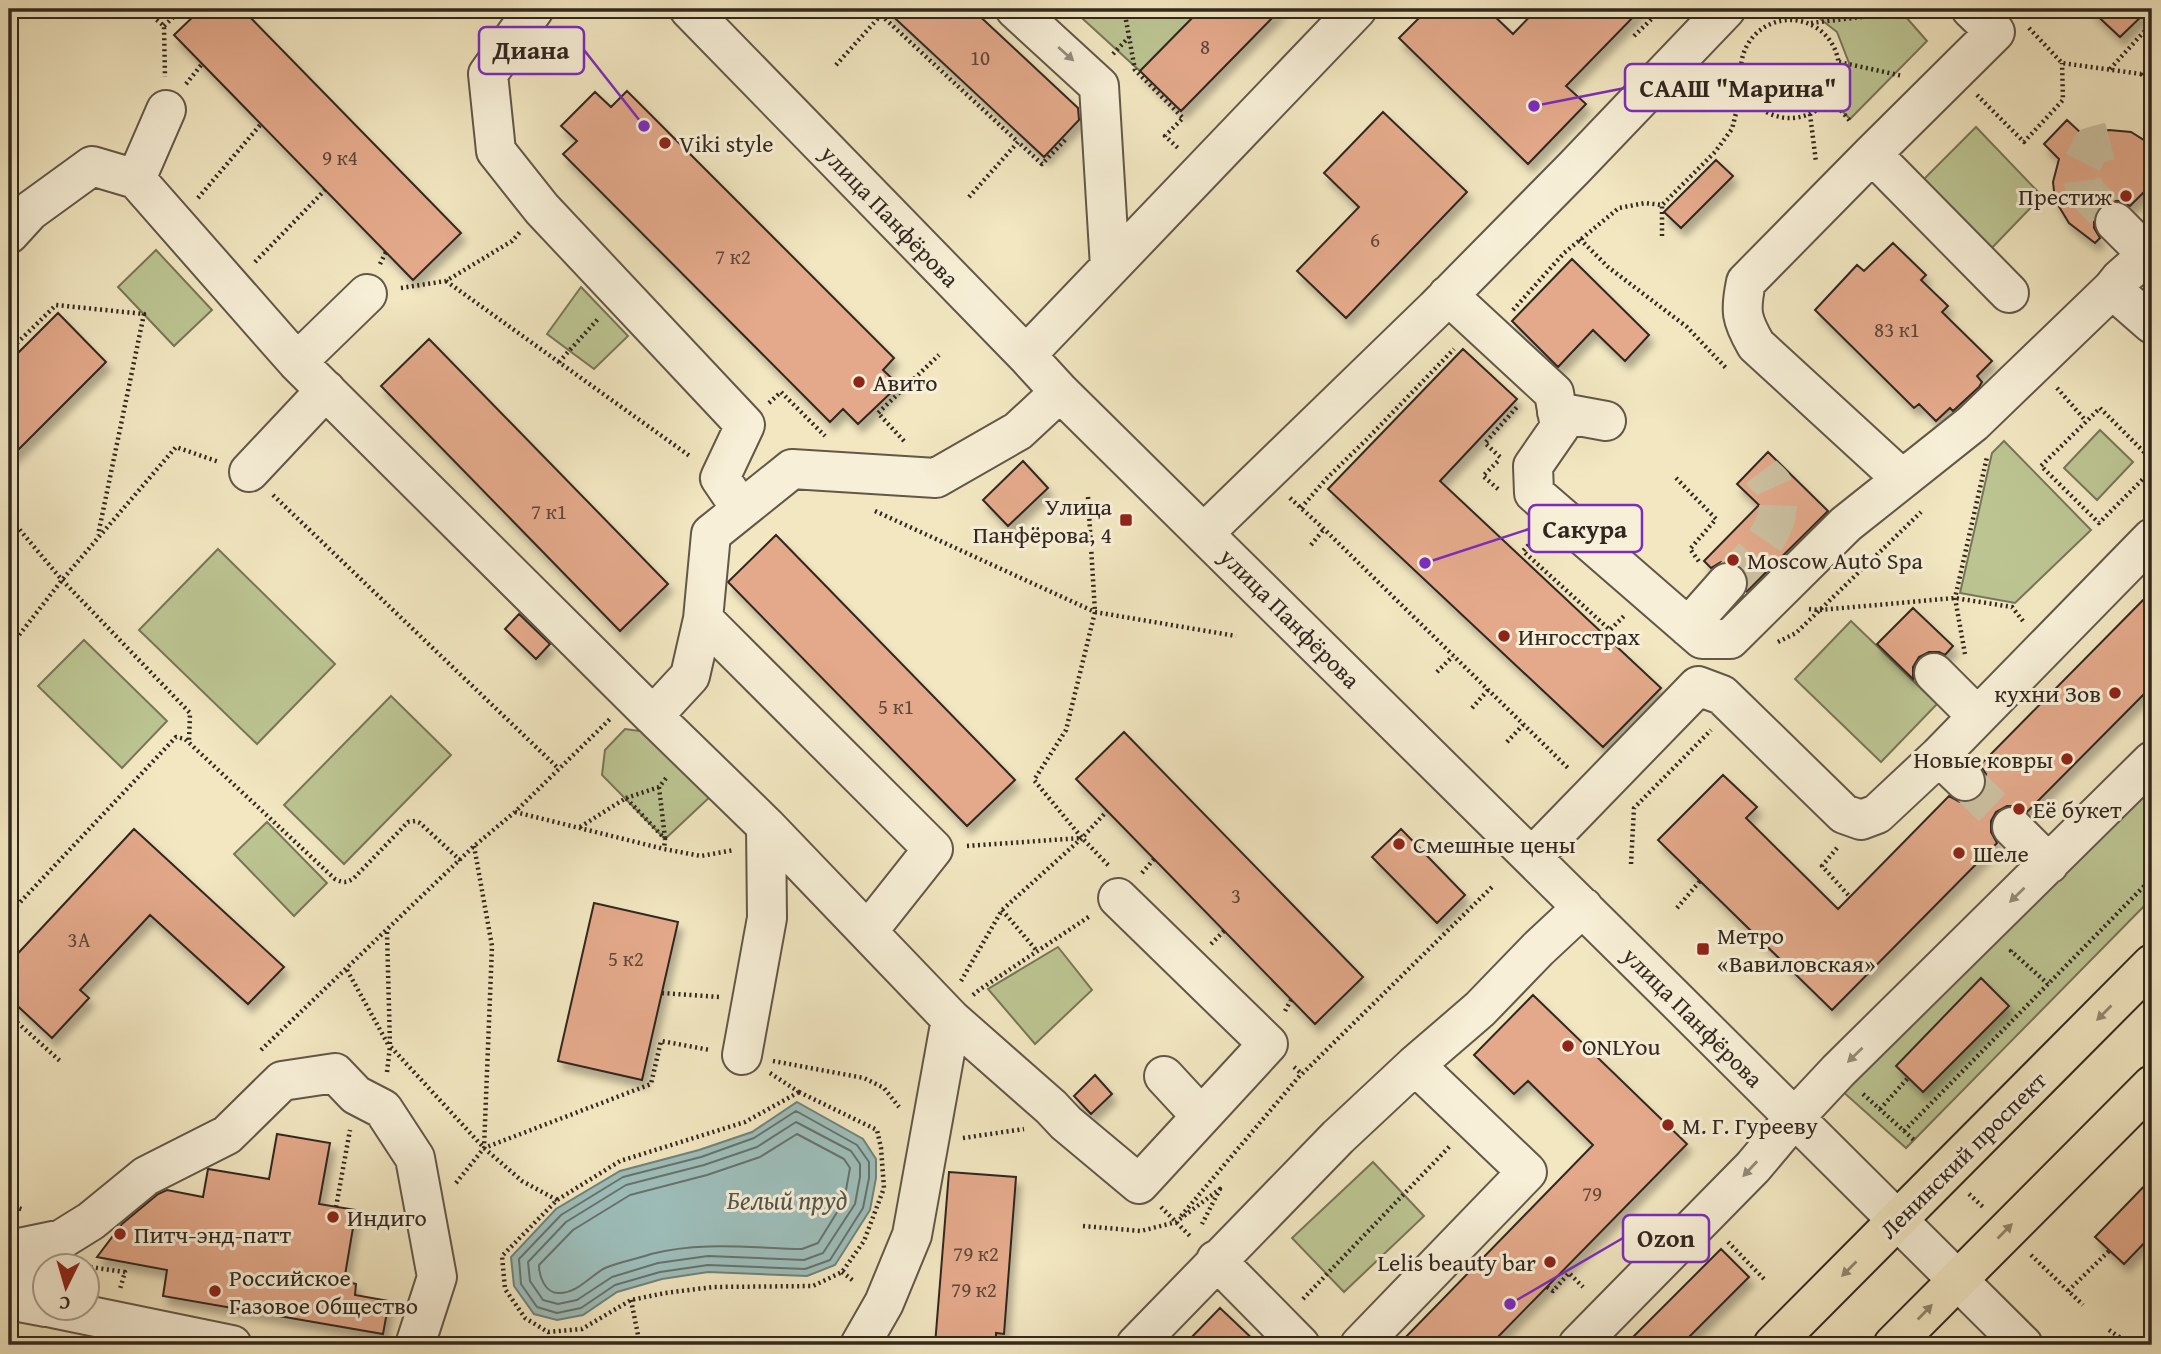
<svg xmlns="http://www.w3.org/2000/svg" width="2161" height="1354" font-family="'Gentium Book Plus',serif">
<defs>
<filter id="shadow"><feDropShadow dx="4.5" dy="8" stdDeviation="3.5" flood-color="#0004"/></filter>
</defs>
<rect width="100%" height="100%" fill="#f2e7c1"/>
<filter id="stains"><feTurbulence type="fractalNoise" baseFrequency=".00286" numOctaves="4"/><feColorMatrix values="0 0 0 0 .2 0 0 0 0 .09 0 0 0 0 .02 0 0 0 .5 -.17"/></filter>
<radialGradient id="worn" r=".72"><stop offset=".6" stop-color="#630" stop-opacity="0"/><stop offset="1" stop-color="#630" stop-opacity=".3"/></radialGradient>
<path fill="#bcc592" stroke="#777659" stroke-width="2" d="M1072 9H1201L1140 71Z
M1812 9H1899L1927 41 1850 119 1836 105 1849 63 1837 32 1810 11Z
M1976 127 2042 196 1987 253 1919 184Z
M156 250 212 310 174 346 118 287Z
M581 287 628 336 594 369 547 334Z
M2100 430 2133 462 2097 500 2064 468Z
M2004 441 2091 530 2015 603 1960 593 1992 453Z
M218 549 335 664 257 744 139 630Z
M1851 621 1937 704 1881 762 1795 679Z
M84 640 167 721 122 768 38 686Z
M391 696 451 755 344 864 284 805Z
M625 729 654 733 713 794 665 839 602 775 605 750Z
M2152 779V898L1906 1148 1841 1090Z
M267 822 327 883 294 916 234 854Z
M1058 947 1092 990 1035 1044 988 989Z
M1373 1162 1424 1216 1344 1292 1292 1238Z"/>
<path fill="#9dbeba" stroke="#72827c" stroke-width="2" d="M797 1102 863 1139 876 1159V1178L870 1210 835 1265 807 1276 708 1272 662 1279 617 1292 583 1315 557 1320 534 1314 514 1286 511 1257 556 1209 620 1171 699 1150 752 1132Z"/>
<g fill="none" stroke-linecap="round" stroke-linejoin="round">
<path stroke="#68726d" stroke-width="2" d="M796 1111 857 1145 869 1162V1178L863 1208 830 1260 805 1269 708 1265 660 1272 615 1285 581 1308 557 1313 537 1307 521 1284 519 1259 561 1215 623 1177 701 1157 754 1138Z
M796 1122 851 1151 860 1164V1177L855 1204 823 1253 804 1260 708 1256 658 1263 612 1277 577 1300 558 1304 543 1300 530 1281 528 1262 566 1222 626 1185 704 1165 757 1147Z
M797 1134 844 1159 850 1168 844 1201 818 1243 802 1249C752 1248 700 1241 651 1254 637 1259 619 1262 605 1268 590 1276 577 1294 558 1293 545 1293 539 1276 539 1265L573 1230 630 1195 707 1175 760 1157Z"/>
</g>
<path fill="#e3a98a" stroke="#322720" stroke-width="2" filter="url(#shadow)" d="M201 9H242L461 233 413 280 174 35Z
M885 9H972L1078 108 1079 120 1044 157Z
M1201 9H1281L1181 111 1140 71Z
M1428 9H1487L1513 34 1537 9H1641L1566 86 1586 104 1528 164 1399 38Z
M2090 9H2149L2120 37Z
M627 91 894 358 883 370 899 385 858 424 843 409 830 422 563 154 577 141 561 126 595 92 611 107Z
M1383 112 1467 192 1346 318 1297 271 1359 207 1324 173Z
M2067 120 2083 135 2109 130 2131 132 2147 142 2152 151V184L2130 206 2121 201H2110L2099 207 2094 217V228L2100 238 2095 243 2069 223 2055 200 2053 182 2059 159 2044 144Z
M1716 160 1733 176 1681 228 1664 212Z
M1893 243 1926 275 1921 280 1948 306 1942 312 1992 361 1977 376 1982 382 1979 387 1953 411 1950 408 1936 421 1919 404 1914 408 1815 310 1857 265 1864 271Z
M1572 259 1649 335 1625 361 1593 330 1558 367 1512 321Z
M58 313 106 362 9 459V362Z
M429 339 668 584 620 631 381 386Z
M1463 349 1517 399 1440 481 1661 688 1603 747 1328 489Z
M1768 452 1828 511 1746 592 1748 587V577L1741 566 1731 562H1721L1711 568 1704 561 1759 505 1737 484Z
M1023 461 1048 488 1008 526 983 500Z
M776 535 1015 780 967 826 728 582Z
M2152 591V686L2027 812 2018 806H2007L1996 812 1991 821V832L1997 843 1832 1010 1658 840 1723 775 1757 807 1746 818 1838 909 1949 796 1960 802H1972L1980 797 1986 786V774L1980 765Z
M1913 608 1953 646 1945 655 1939 652H1929L1919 657 1913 667V679L1877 644Z
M519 614 550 644 536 659 505 629Z
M1124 732 1363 977 1315 1024 1076 779Z
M134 829 284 967 248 1004 150 915 80 990 89 998 52 1038 9 998V963Z
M1401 829 1465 895 1437 923 1372 857Z
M594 903 678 922 642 1080 558 1061Z
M1981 978 2009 1006 1923 1092 1896 1066Z
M1533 995 1687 1144 1490 1345H1398L1593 1145 1528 1081 1514 1094 1474 1055Z
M1095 1075 1112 1094 1091 1114 1074 1096Z
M277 1134 330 1143 319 1204 356 1210 344 1281 356 1284 355 1295 389 1301 383 1334 163 1296 167 1270 97 1257 122 1224 158 1194 167 1190 203 1197 208 1169 269 1179Z
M949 1172 1016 1177 1004 1334 996 1333V1345H935Z
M2152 1178V1235L2124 1264 2095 1237Z
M1721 1249 1749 1277 1681 1345H1625Z
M1220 1308 1259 1345H1184Z"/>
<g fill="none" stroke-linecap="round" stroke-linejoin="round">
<path stroke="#ccc1a1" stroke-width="38" stroke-dasharray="38 19" stroke-linecap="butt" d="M2110 141 2091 146 2081 166 2084 190 2115 222
M1727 583C1750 560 1793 522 1773 484 1770 480 1764 476 1761 472
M1965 781 2012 827"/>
<g stroke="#625748" stroke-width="42">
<path id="minor" d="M534 9 488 74 496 151 542 209 745 425 720 478 741 509
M689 9 1026 355 1060 392 1672 996 2023 1345
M1015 9 1099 86 1110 267
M1872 154 2009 293
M136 179 166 110
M2115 222 2148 255
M9 234 30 211 92 166 136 179 297 362 653 716
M2112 289 2152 324
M1448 295 1554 393 1560 427 1533 466 1534 493 1702 639H1730L1846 524 1973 423 2112 289 2120 279 2152 251
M1026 355 1357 9
M297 362 367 294
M1557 412 1606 421
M249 472 326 390
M1902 479 1756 345C1741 319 1740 311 1746 282L1872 154 1995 32 1971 9
M1204 533 1435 309 1574 168 1726 9
M703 619 933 849 868 931
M1688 627 1727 583
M1934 673 1977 716
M1939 756 1965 781
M2012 827 2049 864
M1532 857 1698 686 1722 695 1844 814 1861 820 1877 814 1939 756 2152 538
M951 1019 1051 1107 1066 1123 1139 1184 1268 1044 1118 898
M742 1055 767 918 766 826
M1164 1076 1201 1116
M9 1250 62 1239 91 1221 146 1176 227 1135 282 1081 335 1073 356 1095 383 1109 415 1158 437 1277 415 1345
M1216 1260 1300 1345
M9 1271 46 1281
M9 1300 46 1307
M52 1308 232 1345
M860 1345 884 1303 912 1235 951 1019 766 826 653 716 690 676 703 619 711 534 792 469 936 478 1018 431 1060 392
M1136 1345 1338 1137 1415 1065 1480 1009 1538 949 1583 907
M1360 1345 1527 1172 1415 1065
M1578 1345 1753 1167 1795 1117 1838 1071 2152 761"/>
</g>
<g stroke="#322720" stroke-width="42">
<path id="major" d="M1773 1345 2152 964
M1893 1345 2152 1085"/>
</g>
<path stroke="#322720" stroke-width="4.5" stroke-dasharray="2 3.5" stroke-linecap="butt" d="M144 9 164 26 165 77
M1124 9 1135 70 1183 118 1165 136 1178 148
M881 15 1018 142
M1741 69a49 49 0 1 1 98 0a49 49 0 1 1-98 0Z
M1811 23 1895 13
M164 26 182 9
M2029 28 2062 63 2141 74 2152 73
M1634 36 1662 9
M1113 54 1129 37
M1839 62 1903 76
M836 65 881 15 875 9
M2110 69 2152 23
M2141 74 2152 85
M186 84 202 64
M1977 95 2024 142 2063 100 2062 63
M1830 98 1850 121
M1810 114 1816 162
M969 197 1018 142 1042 164 1067 138
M198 198 261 124
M1662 236V205
M1580 239 1608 267 1687 327 1726 368
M255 262 325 190
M380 264 386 252
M446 281 691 457
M401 288 446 281 512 241 520 232
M1513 310 1564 253 1619 208 1645 203 1662 205 1715 152 1732 129 1743 85
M9 351 56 305 144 314 98 535
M9 358 11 360
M559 362 598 319
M2057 388 2086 421
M769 403 781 392 825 436
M904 441 878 413 939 355
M1500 457 1485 443 1517 407
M2152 460 2100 408 2041 466 2099 523 2152 470
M1676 478 1716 519 1690 549 1700 563
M1498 489 1483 476 1498 461
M273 495 559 769
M1088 497 1095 612 1066 730 1034 780 1082 838 1109 866
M1290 498 1324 529 1570 770
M1301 508 1326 479 1366 440 1454 349
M875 511 1095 612 1236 636
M9 517 62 580 190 713 189 742
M1536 537 1523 551 1610 630 1624 616
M1311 545 1324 529
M1809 609 1820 610 1955 598 2012 607 2023 621
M1778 642 1796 633 1921 512
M9 648 62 580 176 447 219 462
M1965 654 1955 598 1987 457
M1437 672 1453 656
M1472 708 1488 690
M1507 742 1523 725
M659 787 665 838
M626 798 659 787 667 777
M515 812 664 849 701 856 734 850
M580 827 626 798 665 839 664 849
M474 846 492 946 484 1148
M967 846 1081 838
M1837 848 1822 866 1850 897
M1631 864 1634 808 1711 730
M1142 873 1154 859
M1677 908 1700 881
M1002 910 1037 951
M9 914 176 737 185 739 335 879C343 883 347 883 354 878L408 822 415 821 420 823 461 861
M387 932 390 1046
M1211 944 1224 931
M2012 950 2011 951 2048 984
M347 970 389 1046
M961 981 1002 910 1082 838 1107 811
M662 993 720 997
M973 995 979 990 1090 916
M1285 1011 1291 1000
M9 1015 60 1061
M261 1050 474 846 515 812 610 719
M773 1061 864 1078 884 1088 899 1107
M1294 1067 1302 1074 1494 885
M387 1072 390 1046 484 1148 522 1181 557 1200
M770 1073 799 1092
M799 1092 877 1130 881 1148 884 1188 864 1241 842 1272 813 1286 713 1287 665 1293 631 1300 582 1329 548 1332 525 1318 505 1289 502 1256 557 1200 620 1161 745 1122Z
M1863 1094 1914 1140
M1880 1109 1908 1078
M1904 1131 2152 878
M963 1138 1024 1129
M456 1183 484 1148 651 1084 661 1041 710 1050
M1969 1194 1983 1207
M9 1205 24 1210
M336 1207 350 1130
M1161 1207 1192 1238
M1181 1216 1302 1073
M1083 1226 1141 1231 1176 1222 1220 1189 1202 1224
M1728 1242 1766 1281
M2031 1255 2083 1305
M86 1264 90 1267 125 1272 120 1289
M842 1272 855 1282
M1547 1287 1553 1291 1569 1273 1583 1287
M2068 1291 2110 1250
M1303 1299 1450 1146
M631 1300 640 1345
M2109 1330 2131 1345
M2145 1345 2152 1337"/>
<use href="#minor" stroke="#f7efd7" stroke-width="38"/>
<use href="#major" stroke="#f2e7c1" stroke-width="38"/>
</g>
<defs><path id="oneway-solid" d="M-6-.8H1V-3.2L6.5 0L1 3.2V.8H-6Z" transform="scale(1.75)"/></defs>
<g fill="#948b7c">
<use href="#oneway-solid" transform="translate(1066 54) rotate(42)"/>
<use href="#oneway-solid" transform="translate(2017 895) rotate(136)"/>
<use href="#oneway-solid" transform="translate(1855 1055) rotate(136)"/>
<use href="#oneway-solid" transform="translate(1750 1169) rotate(133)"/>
</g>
<g fill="#928770">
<use href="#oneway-solid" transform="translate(2104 1013) rotate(135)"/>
<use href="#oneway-solid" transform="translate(2005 1231) rotate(-45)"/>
<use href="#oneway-solid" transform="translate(1849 1269) rotate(135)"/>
<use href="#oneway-solid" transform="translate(1925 1312) rotate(-46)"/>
</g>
<g fill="#8f2418" stroke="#f7efd7" stroke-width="2.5">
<circle cx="665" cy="143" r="7"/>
<circle cx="2126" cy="196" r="7"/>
<circle cx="859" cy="382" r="7"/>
<rect x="1119" y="513" width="14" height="14" rx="3.5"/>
<circle cx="1733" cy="560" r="7"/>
<circle cx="1504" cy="636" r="7"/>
<circle cx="2115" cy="693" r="7"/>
<circle cx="2067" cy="759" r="7"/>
<circle cx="2019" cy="809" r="7"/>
<circle cx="1399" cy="844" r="7"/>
<circle cx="1959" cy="853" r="7"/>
<rect x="1696" y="942" width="14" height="14" rx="3.5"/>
<circle cx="1568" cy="1046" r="7"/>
<circle cx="1668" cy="1125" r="7"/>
<circle cx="333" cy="1217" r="7"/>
<circle cx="120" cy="1234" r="7"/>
<circle cx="1550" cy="1262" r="7"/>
<circle cx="215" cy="1291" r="7"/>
</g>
<g text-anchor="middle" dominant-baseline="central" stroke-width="6" stroke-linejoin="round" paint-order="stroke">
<g font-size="21" fill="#5e483a">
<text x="1205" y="46">8</text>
<text x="980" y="57">10</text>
<text x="340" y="157">9 к4</text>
<text x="1375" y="239">6</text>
<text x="733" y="256">7 к2</text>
<text x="1897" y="329">83 к1</text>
<text x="549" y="511">7 к1</text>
<text x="896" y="706">5 к1</text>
<text x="1236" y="895">3</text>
<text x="79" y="939">3А</text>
<text x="626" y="958">5 к2</text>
<text x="1592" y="1193">79</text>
<text x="976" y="1253">79 к2</text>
<text x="974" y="1289">79 к2</text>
</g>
<g font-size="24" fill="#322720" stroke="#f7efd7" text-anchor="start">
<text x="679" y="143">Viki style</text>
<text x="2112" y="196" text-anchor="end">Престиж</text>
<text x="873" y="382">Авито</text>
<text x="1112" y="506" text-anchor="end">Улица<tspan x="1112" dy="28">Панфёрова, 4</tspan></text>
<text x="1747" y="560">Moscow Auto Spa</text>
<text x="1518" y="636">Ингосстрах</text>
<text x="2101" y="693" text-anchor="end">кухни Зов</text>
<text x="2053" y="759" text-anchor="end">Новые ковры</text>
<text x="2033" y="809">Её букет</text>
<text x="1413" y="844">Смешные цены</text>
<text x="1973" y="853">Шеле</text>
<text x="1717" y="935">Метро<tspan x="1717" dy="28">«Вавиловская»</tspan></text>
<text x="1582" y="1046">ONLYou</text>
<text x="1682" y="1125">М. Г. Гурееву</text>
<text x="347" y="1217">Индиго</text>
<text x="134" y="1234">Питч-энд-патт</text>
<text x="1536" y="1262" text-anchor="end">Lelis beauty bar</text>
<text x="229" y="1277">Российское<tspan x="229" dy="28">Газовое Общество</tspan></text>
</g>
<g font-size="24" fill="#322720" stroke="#f7efd7">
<text transform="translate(890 216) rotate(46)">улица Панфёрова</text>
<text transform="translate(1290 618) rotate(45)">улица Панфёрова</text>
<text transform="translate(1693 1017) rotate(45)">улица Панфёрова</text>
<text transform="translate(1963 1155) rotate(-45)">Ленинский проспект</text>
</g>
<g font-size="26" font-style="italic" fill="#52544e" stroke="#f7efd7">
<text x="787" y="1199">Белый пруд</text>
</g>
</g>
<path fill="none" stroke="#7b2cbf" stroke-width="2.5" d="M644 126L584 50M1534 106L1625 88M1425 563L1529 529M1510 1304L1623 1238"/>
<g fill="#7b2cbf" stroke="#f7efd7" stroke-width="2.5">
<circle cx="644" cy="126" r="7"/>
<circle cx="1534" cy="106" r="7"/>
<circle cx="1425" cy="563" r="7"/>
<circle cx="1510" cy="1304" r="7"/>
</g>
<g fill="#f7efd7" stroke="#7b2cbf" stroke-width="2.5">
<rect x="479" y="27" width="105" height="47" rx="7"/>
<rect x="1625" y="64" width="225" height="47" rx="7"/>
<rect x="1529" y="505" width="113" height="47" rx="7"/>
<rect x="1623" y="1215" width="86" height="47" rx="7"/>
</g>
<g font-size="26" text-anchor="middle" font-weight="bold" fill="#322720">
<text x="531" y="59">Диана</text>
<text x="1738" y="97">СААШ "Марина"</text>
<text x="1585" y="538">Сакура</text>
<text x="1666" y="1247">Ozon</text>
</g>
<rect width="2161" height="1354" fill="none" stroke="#f2e7c1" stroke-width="35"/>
<rect x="10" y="10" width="2140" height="1333" fill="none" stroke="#322720" stroke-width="3.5"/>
<rect x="18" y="18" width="2126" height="1319" fill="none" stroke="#322720" stroke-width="2"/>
<g transform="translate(66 1287) rotate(185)"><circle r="33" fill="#f7efd7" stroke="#a89f8e" stroke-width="2"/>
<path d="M0-5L12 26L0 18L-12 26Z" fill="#8f2418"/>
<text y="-10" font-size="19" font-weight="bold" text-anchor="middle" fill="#322720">С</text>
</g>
<rect width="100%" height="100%" filter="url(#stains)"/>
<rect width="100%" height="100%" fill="url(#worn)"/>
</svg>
